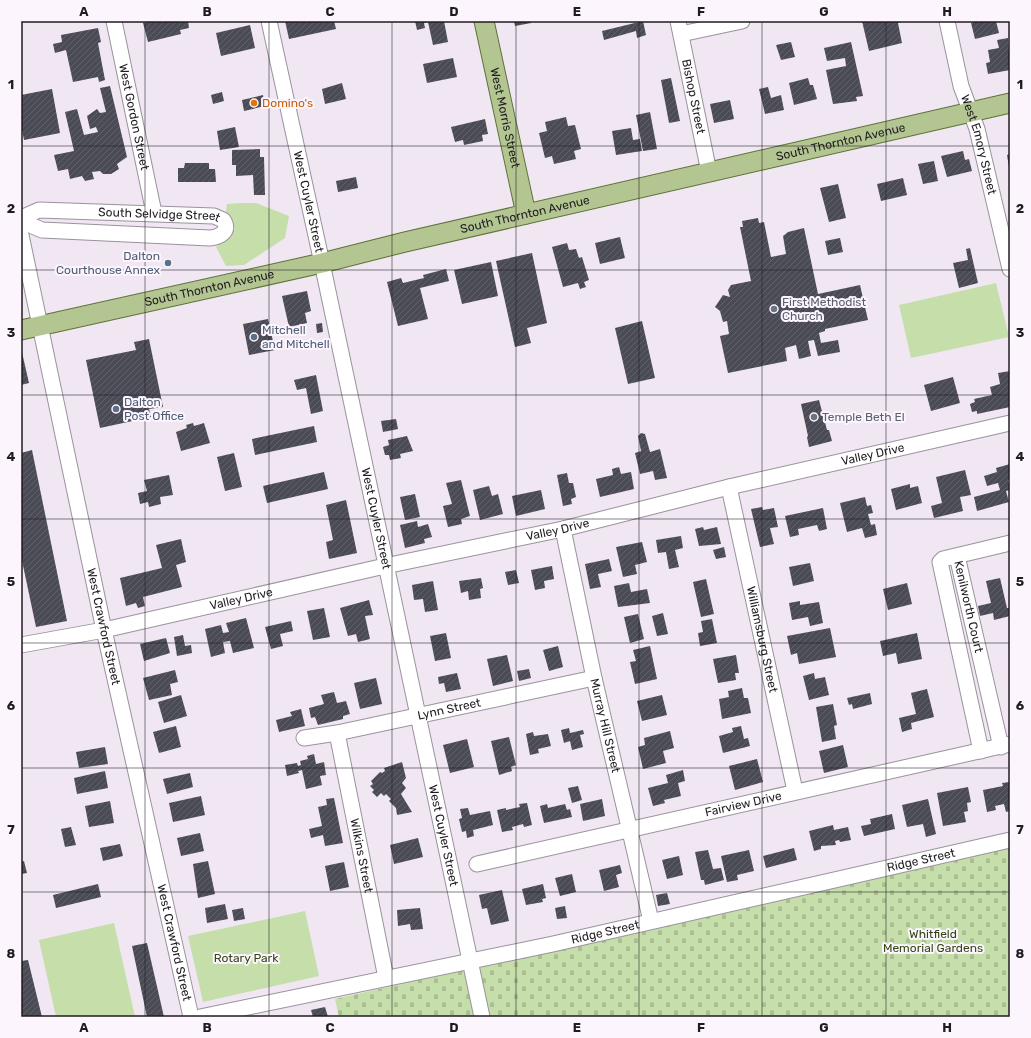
<svg xmlns="http://www.w3.org/2000/svg" width="1031" height="1038" font-family="Rubik,sans-serif">
<defs>
<pattern id="cemetery-stones" width="16" height="16" patternUnits="userSpaceOnUse"><rect width="16" height="16" fill="#c5deaa"/><path d="M2 7V4a2 2 0 0 1 4 0v3zM10 15v-3a2 2 0 0 1 4 0v3z" fill="#a9be92"/></pattern>
<pattern id="building-hatch" width="6" height="6" patternUnits="userSpaceOnUse"><rect width="6" height="6" fill="#4b4b56"/><path d="M-1 1l2-2M0 6l6-6M5 7l2-2" fill="none" stroke="#62616a"/></pattern>
</defs>
<rect width="100%" height="100%" fill="#f0e7f2"/>
<path fill="url(#cemetery-stones)" d="M1010 845V1017H339L335 999Z"/>
<path fill="#c5deaa" d="M241 203H256L289 216 285 238 244 265 226 266 216 247 235 229 226 211 227 204Z
M996 283 1009 337 911 358 899 305Z
M305 911 319 976 203 1002 188 936Z
M114 923 135 1017H56L39 940Z"/>
<path fill="url(#building-hatch)" d="M152 21H188L189 28 180 30 181 34 148 42 143 23Z
M285 21H334L336 29 289 39Z
M415 21H444L448 42 433 45 428 22 424 23 425 28 417 30Z
M514 21H531V23L515 26Z
M643 21 646 35 637 38 636 31 604 40 602 31Z
M862 21H903L898 23 902 43 869 51Z
M977 21H996L999 33 975 39 971 23Z
M250 25 255 48 221 56 216 33Z
M98 28 101 42 98 43 105 80 99 82 98 77 73 82 66 50 55 53 53 44 62 42 61 35Z
M1008 38 1010 70 988 74 986 63 990 62 988 50 999 48 997 40Z
M791 42 795 57 781 60 776 45Z
M851 42 863 96 856 97 857 101 833 104 826 70 846 66 845 58 827 61 824 48Z
M453 58 457 77 427 83 423 64Z
M671 78 680 121 669 123 661 80Z
M808 78 810 85H813L817 99 794 105 789 83Z
M342 83 346 99 325 104 322 89Z
M110 86 127 157 117 164 119 169 111 174H103L100 171 92 172 94 179 85 181 82 176 70 179 68 169 58 171 54 155 74 151 65 112 77 109 84 135 98 132 96 127 90 129 87 116 97 109 100 113 106 112 100 88Z
M768 87 771 98 781 95 784 110 765 114 759 89Z
M52 89 60 133 24 140 21 124V95Z
M222 92 224 101 213 104 211 95Z
M263 95 265 106 244 111 242 100Z
M730 100 734 119 714 123 710 104Z
M650 112 657 149 643 151 636 115Z
M566 117 568 126 575 125 581 149 574 151 576 159 554 164 552 156 545 158 539 133 547 131 545 122Z
M485 119 488 134 482 135 483 141 464 145 463 140 455 142 451 127Z
M235 127 239 147 220 150 217 131Z
M631 128 633 140 640 139 642 151 616 155 612 131Z
M260 149V157H264L265 195H254L253 175 236 176V165H232V150Z
M963 151 965 160 969 159 972 171 947 177 941 156Z
M1010 154V167H1009L1007 155Z
M934 161 938 181 923 184 918 164Z
M185 163H209V169H215L216 182H178V168H184Z
M356 177 358 188 338 192 336 181Z
M903 178 907 195 881 201 877 184Z
M838 184 846 218 829 222 820 188Z
M758 218 759 223 764 222 771 257 786 254 783 236 788 232 804 228 818 294 860 285 868 320 825 329V331L819 333 821 343 838 340 840 352 818 356 814 340 808 341 811 356 799 359 796 345 785 348 787 361 728 373 720 336 729 334 727 321 723 322 720 311 715 307 723 295 730 297 728 290 731 285 751 281 740 227H743L742 221Z
M620 237 625 258 600 264 595 243Z
M840 238 843 252 828 255 825 241Z
M567 243 569 250 576 249 579 258 582 257 589 280 584 282 586 287 580 289 578 283 563 287 552 247Z
M970 248 978 283 959 288 953 263 968 260 966 249Z
M532 253 547 323 527 328 531 343 515 347 496 261Z
M491 262 498 296 462 304 454 270Z
M446 269 449 281 420 288 428 319 398 326 387 282 401 278 403 283 424 278 423 275Z
M307 291 311 311 305 313 307 323 289 327 282 296Z
M268 319 275 350 249 355 243 324Z
M642 321 655 378 628 384 615 328Z
M322 323 323 332 317 333 316 324Z
M149 339 163 407 149 409 151 417 100 428 86 360 136 350 134 342Z
M21 348 29 383 21 385Z
M1010 371V407L977 414V411L972 412 970 404 975 402 974 399 992 395 990 387 1000 384 998 373Z
M316 375 323 411 311 414 306 388 297 390 294 380Z
M953 377 960 403 931 411 924 385Z
M819 400 827 430H829L832 441 809 447 807 437 808 436 801 404Z
M396 419 398 429 383 432 381 421Z
M193 423 194 426 204 423 210 443 181 451 176 432 187 428 186 425Z
M314 426 317 442 255 455 252 439Z
M641 433 645 434 650 452 660 449 667 478 655 480 653 471 640 474 635 453 641 451 638 436Z
M407 436 413 451 400 454 401 458 390 460 389 455H385L383 447 389 445 388 440Z
M32 450 67 621 36 627 21 556V453Z
M234 453 242 487 225 491 217 457Z
M1010 464V479L1008 480 1010 490 1006 491 1009 502 977 511 974 497 1000 490 998 483 987 486 984 476 997 472 996 468Z
M619 467 621 474 631 472 634 489 600 497 596 479 613 475 612 469Z
M965 470 971 495 960 497 963 511 934 518 931 506 942 503 936 477Z
M324 472 328 489 267 503 263 486Z
M567 473 569 483H573L576 497 571 499 572 504 563 506 557 475Z
M169 475 173 495 160 497 161 504 149 507 148 502 140 504 138 493 147 491 144 480Z
M461 480 470 516 461 519 462 524 448 527 443 506 452 504 446 483Z
M910 484V488L918 486 922 503 896 510 891 489Z
M489 486 492 496 498 494 503 514 480 520 473 490Z
M541 490 545 509 516 516 512 496Z
M415 494 420 517 405 520 400 497Z
M865 497 867 506 871 505 873 513 868 514 871 525 875 524 877 535 865 538 862 528 847 532 840 503Z
M346 500 357 553 329 559 326 542 333 540 326 505Z
M762 507 763 510 774 508 778 527 770 528 774 544 760 547 751 509Z
M823 508 827 529 819 531 817 525 798 529 799 535 790 537 785 516Z
M417 521 418 527 428 524 432 537 424 539 425 543 405 548 400 525Z
M703 527 704 530 717 527 721 544 699 546 695 529Z
M681 536 683 548 675 550 679 567 669 569 666 552 658 553 656 540Z
M181 539 186 562 176 565 182 587 143 597 145 606 138 608 136 603 126 606 120 578 162 568 156 545Z
M642 542 647 562 635 565 637 574 623 577 616 547Z
M724 547 726 557 716 559 713 550Z
M609 559 612 571 598 574 601 587 590 589 585 564Z
M810 563 814 581 793 586 789 567Z
M552 566 554 579 544 581 545 588 535 590 531 570Z
M516 570 519 583 508 585 505 572Z
M481 578 483 588 480 589 481 598 469 600 468 591 461 593 459 581Z
M1000 578 1007 608H1010V616L994 620 993 613 980 616 978 606 991 603 986 581Z
M706 579 714 614 701 617 693 582Z
M433 581 438 610 425 612 423 599 414 600 412 585Z
M629 583 631 592 647 589 650 603 618 607 614 586Z
M907 583 912 604 888 610 883 589Z
M369 600 373 615 365 616 370 639 358 642 356 634 348 636 340 608Z
M800 601V605L819 602 823 623 810 626 808 617 792 620 789 603Z
M324 608 330 637 313 640 307 611Z
M663 613 668 634 657 636 652 616Z
M638 614 644 639 630 643 624 617Z
M246 618 254 648 233 653 230 641 223 642 225 653 211 657 205 629 221 625 223 633 229 632 226 623Z
M712 619 717 643 700 646 698 633 703 632 701 621Z
M291 621 293 631 280 634 283 646 271 649 265 627Z
M830 628 836 657 799 664 797 653 791 655 787 636Z
M446 633 451 658 435 661 430 636Z
M917 633 922 659 898 664 896 653 883 656 880 641Z
M183 635 185 646 191 645 192 653 177 656 174 637Z
M166 638 170 653 144 661 140 644Z
M558 646 563 667 549 671 543 650Z
M650 646 657 679 635 684 630 662 636 661 633 650Z
M507 655 513 681 493 686 487 659Z
M736 655 739 673H735L736 680 718 683 713 659Z
M529 669 531 678 519 681 517 671Z
M175 670 178 682 170 684 172 695 149 700 143 678Z
M457 673 461 689 446 692 444 683 439 684 438 677Z
M814 673 815 679 825 677 829 695 809 700 803 676Z
M376 678 382 704 360 709 354 683Z
M742 688 744 698H748L751 713 722 719 719 699 729 697 728 691Z
M927 689 934 717 911 723 912 729 902 732 899 718 916 714 911 693Z
M334 692 337 703 346 701 350 714 343 716V719L318 725 315 717 311 718 309 708 324 704 321 695Z
M870 693 872 704 853 709 852 704 849 705 847 698Z
M181 695 187 716 164 723 158 702Z
M662 695 667 715 642 721 637 701Z
M833 704 837 725 834 726 836 739 822 742 816 707Z
M301 709 305 726 279 732 276 720 292 716 290 712Z
M176 726 181 747 159 753 153 732Z
M741 726 744 739 748 738 750 746 723 753 719 736 733 732 732 728Z
M569 728 570 733 583 730 584 734 580 735 583 747 572 750 570 741 564 743 561 730Z
M670 731 674 748 663 751 666 763 643 769 638 747 645 745 644 738Z
M533 732 534 736 548 734 551 746 538 749 539 753 530 755 526 734Z
M509 737 516 765 511 767 512 771 499 775 491 741Z
M467 739 474 767 450 773 443 745Z
M843 745 848 767 824 773 819 751Z
M105 747 108 764 79 768 76 752Z
M314 754 316 764 324 762 326 775 320 776 322 785 306 789 302 770 298 771 299 773 287 776 285 765 297 763 298 766 301 765 300 761 308 759 307 756Z
M757 759 763 782 735 790 729 766Z
M402 762 406 778 402 783 406 788 401 794 412 812 397 815 396 808 389 801 391 799 386 794 384 796 381 793 377 797 372 792 374 790 370 786 373 784 371 781 380 772 382 773 385 771 384 768Z
M683 770 685 781 678 783 681 796 664 800 665 803 653 806 648 788 668 783 666 775Z
M105 771 108 788 77 794 74 778Z
M190 773 193 787 167 794 163 779Z
M1010 782V811L1006 812 1004 804 995 806 996 810 987 812 983 790 1003 786 1002 783Z
M578 786 582 800 572 803 568 788Z
M968 787 971 802 967 803 968 811 964 812 966 822 943 826 937 793Z
M201 796 205 815 173 822 169 803Z
M334 798 343 843 325 846 323 835 311 838 309 829 322 826 318 807 327 805 326 799Z
M602 799 605 816 583 821 580 804Z
M928 799 936 834 926 837 923 824 907 827 902 805Z
M110 801 114 823 89 827 85 806Z
M527 803 532 825 524 827 523 824 512 827 513 830 502 832 497 810 506 808V810L520 807 519 804Z
M547 804 548 808 565 804 567 810 570 809 572 817 544 823 540 806Z
M468 808 470 815 490 811 493 825 473 830 474 836 467 838 466 831 462 832 459 819 462 818 460 809Z
M892 814 895 829 864 836 861 826 871 824 870 819Z
M833 825 834 830 848 827 851 840 840 842 839 840 835 841 836 845 821 846V849L814 851 809 831Z
M71 827 76 845 65 847 61 829Z
M200 833 204 851 181 856 177 838Z
M418 838 423 857 394 864 390 845Z
M120 844 123 856 103 861 100 848Z
M794 848 797 860 766 868 763 856Z
M708 850 713 869 721 868 724 880 705 885 704 880H701L695 852Z
M749 850 754 871 737 875 738 880 727 882 721 856Z
M679 856 683 875 667 879 662 860Z
M24 861 27 873 21 874V862Z
M208 861 215 894 198 898 193 864Z
M344 862 349 887 330 891 325 866Z
M620 865 622 873 616 875 619 887 604 891 599 870Z
M572 874 576 892 560 896 555 878Z
M98 884 101 897 56 908 53 895Z
M543 884 546 898 542 899 543 902 526 905 522 889Z
M502 890 509 921 491 925 487 908 482 909 479 895Z
M667 893 670 904 658 906 656 895Z
M225 904 228 919 207 923 205 908Z
M565 906 567 918 557 919 555 908Z
M243 908 245 919 234 921 232 910Z
M420 908 423 929 411 930 410 924 398 926 397 910Z
M147 943 164 1017H147L132 946Z
M28 960 42 1017H21V961Z
M325 1007 328 1017H313L311 1010Z"/>
<g fill="none" stroke-linecap="round" stroke-linejoin="round">
<g stroke="#9a929d" stroke-width="17">
<g id="minor">
<path id="s1" d="M114 21 154 213"/>
<path id="s2" d="M269 21 322 263 482 1017"/>
<path id="s3" d="M678 21 709 172"/>
<path id="s4" d="M947 21 961 86 977 129 1010 269"/>
<path d="M681 34 742 21"/>
<path id="s5" d="M21 218 39 210 214 216 223 220C231 231 220 237 210 238L42 230 21 221"/>
<path id="s6" d="M21 235 104 630 191 1017"/>
<path id="s7" d="M729 487 795 791"/>
<path id="s8" d="M563 529 594 678 651 921"/>
<path id="s9" d="M957 556 1001 747"/>
<path id="s10" d="M21 645 104 630 385 566 563 529 729 487 1010 423"/>
<path id="s11" d="M337 733 386 978"/>
<path id="s12" d="M304 738 337 733 594 678"/>
<path d="M981 751 940 562 943 559 1010 543"/>
<path id="s13" d="M477 864 1010 744"/>
<path id="s14" d="M200 1017 553 944 1010 840"/>
</g>
</g>
<g stroke="#5f713a" stroke-width="21">
<g id="major">
<path id="s15" d="M484 21 526 214"/>
<path id="s16" d="M21 330 322 263 405 242 1010 103"/>
</g>
</g>
<use href="#minor" stroke="#fff" stroke-width="15"/>
<use href="#major" stroke="#b3c591" stroke-width="19"/>
</g>
<path fill="none" stroke="#1f1c20" stroke-width="1" stroke-opacity="0.55" d="M145 21V1017M269 21V1017M392 21V1017M516 21V1017M639 21V1017M762 21V1017M886 21V1017M21 146H1010M21 270H1010M21 395H1010M21 519H1010M21 643H1010M21 768H1010M21 892H1010"/>
<circle fill="#e8710a" stroke="#fcf5fe" stroke-width="1.5" cx="254" cy="103" r="4"/>
<g fill="#5c6f8a" stroke="#fcf5fe" stroke-width="1.5">
<circle cx="168" cy="263" r="4"/>
<circle cx="254" cy="337" r="4"/>
<circle cx="116" cy="409" r="4"/>
</g>
<g fill="#6b7280" stroke="#fcf5fe" stroke-width="1.5">
<circle cx="774" cy="309" r="4"/>
<circle cx="814" cy="417" r="4"/>
</g>
<g text-anchor="middle" dominant-baseline="central" stroke-width="4" stroke-linejoin="round" paint-order="stroke">
<g font-size="12" fill="#1f1c20" stroke="#fcf5fe">
<text stroke="none"><textPath href="#s3" startOffset="77">Bishop Street</textPath></text>
<text stroke="none"><textPath href="#s1" startOffset="98">West Gordon Street</textPath></text>
<text stroke="none"><textPath href="#s15" startOffset="99">West Morris Street</textPath></text>
<text stroke="none"><textPath href="#s16" startOffset="841">South Thornton Avenue</textPath></text>
<text stroke="none"><textPath href="#s4" startOffset="128">West Emory Street</textPath></text>
<text stroke="none"><textPath href="#s2" startOffset="185">West Cuyler Street</textPath></text>
<text stroke="none"><textPath href="#s16" startOffset="517">South Thornton Avenue</textPath></text>
<text stroke="none"><textPath href="#s5" startOffset="140">South Selvidge Street</textPath></text>
<text stroke="none"><textPath href="#s16" startOffset="193">South Thornton Avenue</textPath></text>
<text stroke="none"><textPath href="#s10" startOffset="873">Valley Drive</textPath></text>
<text stroke="none"><textPath href="#s2" startOffset="509">West Cuyler Street</textPath></text>
<text stroke="none"><textPath href="#s10" startOffset="549">Valley Drive</textPath></text>
<text stroke="none"><textPath href="#s10" startOffset="225">Valley Drive</textPath></text>
<text stroke="none"><textPath href="#s9" startOffset="52">Kenilworth Court</textPath></text>
<text stroke="none"><textPath href="#s6" startOffset="400">West Crawford Street</textPath></text>
<text stroke="none"><textPath href="#s7" startOffset="156">Williamsburg Street</textPath></text>
<text stroke="none"><textPath href="#s12" startOffset="148">Lynn Street</textPath></text>
<text stroke="none"><textPath href="#s8" startOffset="201">Murray Hill Street</textPath></text>
<text stroke="none"><textPath href="#s13" startOffset="273">Fairview Drive</textPath></text>
<text stroke="none"><textPath href="#s2" startOffset="833">West Cuyler Street</textPath></text>
<text stroke="none"><textPath href="#s11" startOffset="125">Wilkins Street</textPath></text>
<text stroke="none"><textPath href="#s14" startOffset="738">Ridge Street</textPath></text>
<text stroke="none"><textPath href="#s14" startOffset="414">Ridge Street</textPath></text>
<text stroke="none"><textPath href="#s6" startOffset="724">West Crawford Street</textPath></text>
</g>
<g font-size="12" fill="#c56008" stroke="#fcf5fe" text-anchor="start">
<text x="262" y="103">Domino's</text>
</g>
<g font-size="12" fill="#4e5e75" stroke="#fcf5fe" text-anchor="start">
<text x="160" y="256" text-anchor="end">Dalton<tspan x="160" dy="14">Courthouse Annex</tspan></text>
<text x="262" y="330">Mitchell<tspan x="262" dy="14">and Mitchell</tspan></text>
<text x="124" y="402">Dalton<tspan x="124" dy="14">Post Office</tspan></text>
</g>
<g font-size="12" fill="#5b616d" stroke="#fcf5fe" text-anchor="start">
<text x="782" y="302">First Methodist<tspan x="782" dy="14">Church</tspan></text>
<text x="822" y="417">Temple Beth El</text>
</g>
<g font-size="12" fill="#324614" stroke="#fcf5fe">
<text x="933" y="934">Whitfield<tspan x="933" dy="14">Memorial Gardens</tspan></text>
<text x="246" y="958">Rotary Park</text>
</g>
</g>
<rect width="1031" height="1038" fill="none" stroke="#fcf5fe" stroke-width="44"/>
<rect x="22" y="22" width="987" height="994" fill="none" stroke="#1f1c20" stroke-width="1.5"/>
<g font-size="13" text-anchor="middle" font-weight="bold" fill="#1f1c20">
<text x="84" y="16">A</text>
<text x="207" y="16">B</text>
<text x="330" y="16">C</text>
<text x="454" y="16">D</text>
<text x="577" y="16">E</text>
<text x="701" y="16">F</text>
<text x="824" y="16">G</text>
<text x="947" y="16">H</text>
<text x="11" y="89">1</text>
<text x="1020" y="89">1</text>
<text x="11" y="213">2</text>
<text x="1020" y="213">2</text>
<text x="11" y="337">3</text>
<text x="1020" y="337">3</text>
<text x="11" y="461">4</text>
<text x="1020" y="461">4</text>
<text x="11" y="586">5</text>
<text x="1020" y="586">5</text>
<text x="11" y="710">6</text>
<text x="1020" y="710">6</text>
<text x="11" y="834">7</text>
<text x="1020" y="834">7</text>
<text x="11" y="958">8</text>
<text x="1020" y="958">8</text>
<text x="84" y="1032">A</text>
<text x="207" y="1032">B</text>
<text x="330" y="1032">C</text>
<text x="454" y="1032">D</text>
<text x="577" y="1032">E</text>
<text x="701" y="1032">F</text>
<text x="824" y="1032">G</text>
<text x="947" y="1032">H</text>
</g>
</svg>
